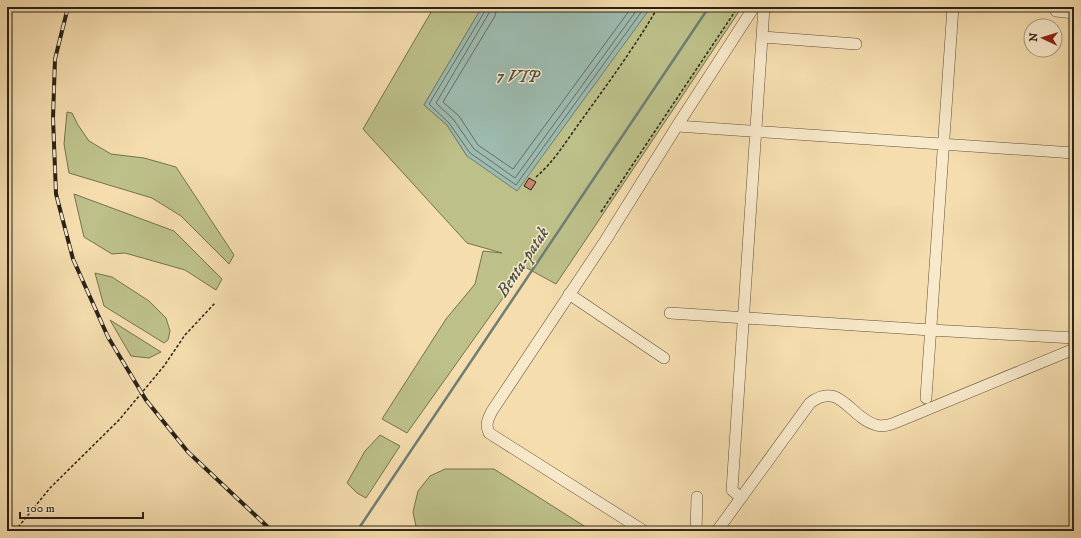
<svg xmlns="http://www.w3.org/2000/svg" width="1081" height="538" font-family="'IM FELL DW Pica',serif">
<rect width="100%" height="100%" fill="#f5ddae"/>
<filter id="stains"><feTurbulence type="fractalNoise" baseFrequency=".005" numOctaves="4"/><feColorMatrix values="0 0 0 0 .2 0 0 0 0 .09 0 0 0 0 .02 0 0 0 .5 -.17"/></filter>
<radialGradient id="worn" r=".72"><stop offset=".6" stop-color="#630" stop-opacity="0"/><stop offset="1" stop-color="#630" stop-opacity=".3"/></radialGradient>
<path fill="#bdc089" stroke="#747151" d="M434 7H482L424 105 447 125 467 156 646 14 650 7H742L556 284 525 267 407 433 382 419 446 319 475 284 483 251 502 253 467 243 363 129Z
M67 112 72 113 78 125 89 141 111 154 144 158 176 167 234 255 229 264 181 216 152 198 69 173 64 144Z
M74 194 174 231 222 279 216 290 185 270 125 253 112 254 84 237Z
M95 273 112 277 149 301 166 318 170 331 168 340 164 343 104 306Z
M110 320 161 352 149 358 131 356Z
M380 435 400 446 366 498 357 493 347 483 365 451Z
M445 469H494L592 531H417L413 512 418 491 430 476Z"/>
<path fill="#9dbbb0" stroke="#6f7e74" d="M482 7H650L646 14 517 191 467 156 447 125 424 105Z"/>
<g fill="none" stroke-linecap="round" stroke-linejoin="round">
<path stroke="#646e64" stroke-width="1" d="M485 7V11L429 104 449 123 470 153 516 185 645 7
M490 7 489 13 436 103 453 119 474 149 515 178 639 7
M497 7 495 16 443 102 459 116 478 145 513 169 632 7"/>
<path stroke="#6f7e74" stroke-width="2.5" d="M357 531 709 7"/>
</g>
<path fill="#cd8470" stroke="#2a2219" d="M529 178 536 182 531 190 524 186Z"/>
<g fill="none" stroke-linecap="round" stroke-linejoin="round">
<g stroke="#5d513e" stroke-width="12">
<path id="minor" d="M1056 11 1074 13
M763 37 856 44
M677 126 1074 153
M569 294 664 358
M670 313 931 330 1074 338
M926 398 953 7
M741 498 732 490 764 7
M644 531 489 433C485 424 488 419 492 411L605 241 677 126 754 7
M696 531 697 497
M717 531 810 403C840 380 850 418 876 425 883 427 890 425 897 422L1074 349"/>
</g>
<path stroke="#2a2219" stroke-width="1.5" stroke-dasharray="3 2" stroke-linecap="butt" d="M536 177C555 161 568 138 583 118 609 82 636 45 658 7
M601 212 738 7
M15 531 50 488 119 420 164 366 185 335 215 303"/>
<use href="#minor" stroke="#f8e9ca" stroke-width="11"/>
<g stroke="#2a2219" stroke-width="4">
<path id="rail" d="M68 7 55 59 53 118 56 194 73 259 108 337 146 400 188 452 272 531"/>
</g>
<use href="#rail" stroke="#f8e9ca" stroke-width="2.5" stroke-dasharray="8" stroke-linecap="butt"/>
</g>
<g text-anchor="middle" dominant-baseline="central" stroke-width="3" stroke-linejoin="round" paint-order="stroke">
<g font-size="17" font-style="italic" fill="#4c5046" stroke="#f8e9ca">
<text x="518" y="77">7 VIP</text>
<text transform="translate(523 262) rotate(-56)">Benta-patak</text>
</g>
</g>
<rect width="1081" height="538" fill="none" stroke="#f5ddae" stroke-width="24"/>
<rect x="8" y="8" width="1065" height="522" fill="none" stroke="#2a2219" stroke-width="2"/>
<rect x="12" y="12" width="1057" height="514" fill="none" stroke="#2a2219"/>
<g transform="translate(1043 38) rotate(274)"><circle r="19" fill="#f8e9ca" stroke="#a69983"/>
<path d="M0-3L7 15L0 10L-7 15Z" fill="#8f2418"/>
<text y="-6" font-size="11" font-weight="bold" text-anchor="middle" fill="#2a2219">N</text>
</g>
<path d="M20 512v6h123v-6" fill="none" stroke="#2a2219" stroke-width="2"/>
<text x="26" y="512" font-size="12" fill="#2a2219" stroke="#f8e9ca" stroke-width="3" paint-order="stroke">100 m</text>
<rect width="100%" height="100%" filter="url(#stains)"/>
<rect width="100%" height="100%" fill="url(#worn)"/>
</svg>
